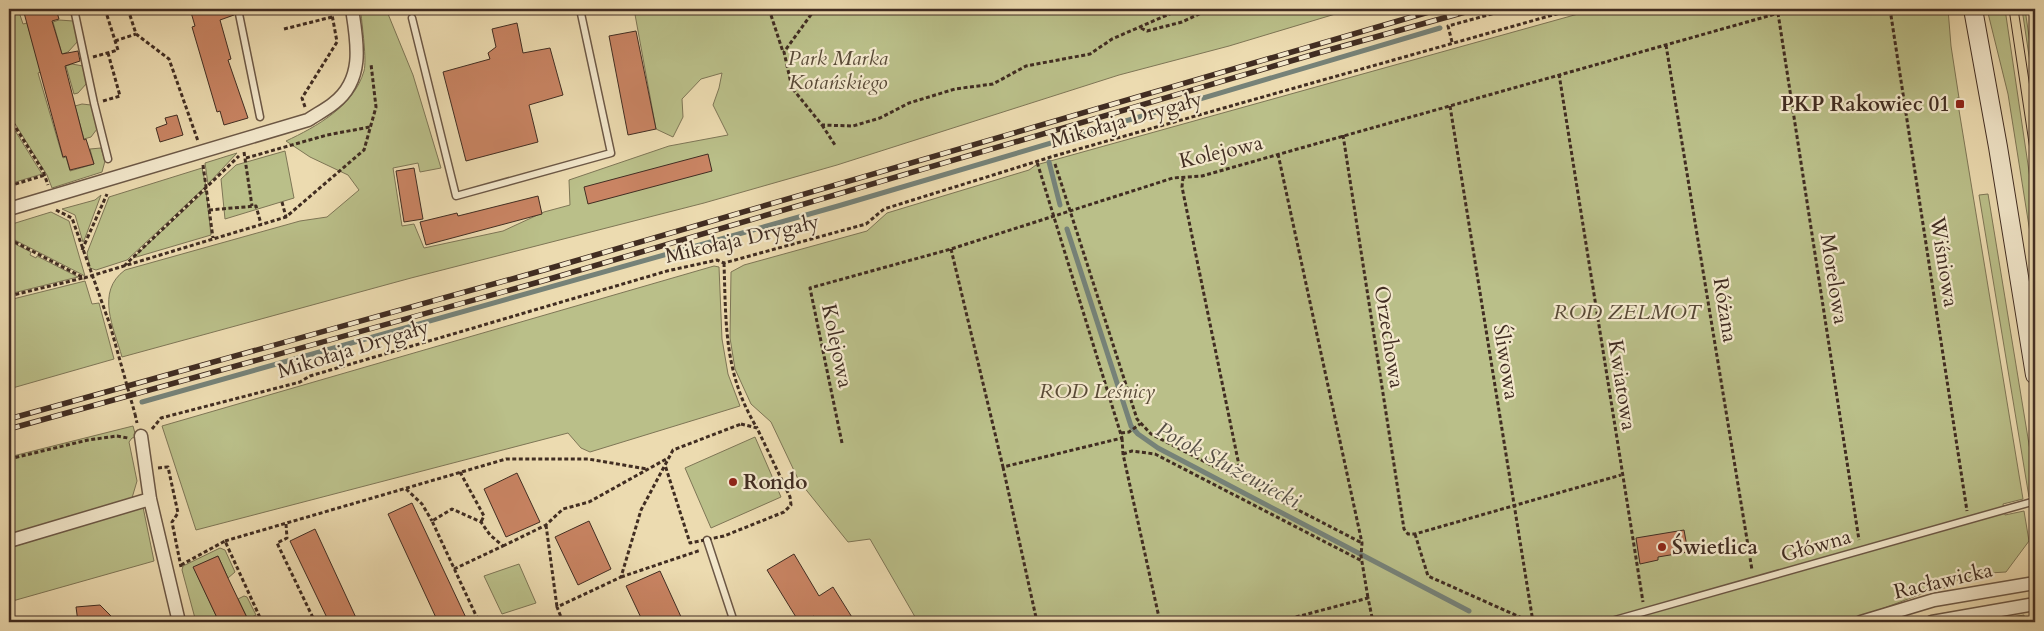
<svg xmlns="http://www.w3.org/2000/svg" width="2044" height="631" font-family="Cardo,serif">
<rect width="100%" height="100%" fill="#ecdbb0"/>
<filter id="stains"><feTurbulence type="fractalNoise" baseFrequency=".004" numOctaves="4"/><feColorMatrix values="0 0 0 0 .2 0 0 0 0 .09 0 0 0 0 .02 0 0 0 .5 -.17"/></filter>
<radialGradient id="worn" r=".72"><stop offset=".6" stop-color="#630" stop-opacity="0"/><stop offset="1" stop-color="#630" stop-opacity=".3"/></radialGradient>
<path fill="#babf89" stroke="#7e7656" d="M9 9H18L23 24 27 23 41 72 38 73 63 158 66 157 70 171 94 164 90 149 101 148 105 161 102 172 52 188 47 175 9 114Z
M366 9H386L413 75 441 168 420 172 418 163 393 168 402 226 414 224 424 248 503 231 544 212 570 205 569 180 669 146 728 135 713 105 719 88 722 73 701 79 682 99 683 117 673 137 656 129 634 9H1352L1229 46 1119 75 837 165 704 203 411 278 122 357C114 328 95 292 125 270L300 221 327 217 359 190 348 175 310 157 286 141C316 127 354 106 364 71 367 60 362 26 361 13Z
M1596 9H1948L1951 46 1959 98H1957L2023 499 2003 504 2005 515 2024 511 2029 541 2006 572 1972 574V577L1953 581V586L1924 593 1847 622H918L870 539 848 542 799 481 771 422 751 404 735 369 730 338 731 272 744 265 867 231 887 213 1029 170 1036 165Z
M1987 9H2005L2035 212V264L2008 94Z
M2022 9H2025L2035 78V96Z
M59 20 73 21 78 41 68 52 62 54 53 22Z
M72 64 83 66 87 83 78 93 74 94 66 66Z
M82 104 91 105 97 129 91 137 84 139 75 106Z
M9 121 42 174 9 184Z
M285 151 294 198 225 219 221 179 236 165Z
M237 153 208 184 205 163Z
M202 168 206 186 127 260 96 270 90 268 87 253 109 197Z
M206 190 211 235 133 258Z
M1988 194 2035 481V494L2029 497 1979 195Z
M101 195 85 238 83 242 75 215 62 209 95 200Z
M51 212 69 221 85 276 9 237V225Z
M9 241 31 252 30 255 36 258 37 256 78 277 9 294Z
M714 266 719 267 722 339 728 374 740 406 590 452 581 448 568 433 196 530 162 426Z
M85 281 92 304 99 303 114 359 9 389V300Z
M133 426 136 437 132 438 129 442 137 481 132 498 9 536V457Z
M755 437 781 497 711 528 685 468Z
M143 507 154 561 9 602V548Z
M220 548 225 550 235 572 228 578 218 556 194 568 219 622H196L182 570 183 566Z
M519 564 536 603 502 614 484 576Z
M244 596 247 597 256 615 248 619 238 599Z
M2024 615 2025 622H1979Z"/>
<g fill="none" stroke-linecap="round" stroke-linejoin="round">
<path stroke="#768278" stroke-width="5" d="M1049 162 1060 205
M1067 229 1131 426 1138 434 1158 448 1469 611
M142 402 838 206 1440 28"/>
</g>
<path fill="#c98463" stroke="#412d22" d="M23 9H56L59 19 52 21 62 54 78 51 80 61 65 66 84 140 86 139 94 164 70 170 66 156 63 157Z
M190 9H233L234 15 220 20 231 59 228 60 248 118 224 125 220 111 217 112 192 27 195 26Z
M517 23 523 53 550 48 563 95 529 105 538 142 466 161 443 72 490 59 488 53 496 47 492 29Z
M636 31 656 129 628 135 609 36Z
M177 115 183 135 160 142 156 128 167 124 165 118Z
M708 154 712 171 588 204 584 187Z
M414 168 423 219 404 222 396 171Z
M538 196 542 214 426 245 420 222 457 213 458 216Z
M517 473 540 522 506 537 484 489Z
M412 503 468 622H438L388 514Z
M589 521 611 569 578 585 555 537Z
M315 529 358 622H329L290 541Z
M1684 530 1688 552 1658 557V560L1640 564 1636 538Z
M794 554 819 596 833 587 855 622H818L814 616 803 622H799L767 570Z
M218 556 228 578 249 622H219L193 567Z
M660 571 682 619 675 622H643L626 586Z
M100 605 117 622H78L76 607Z"/>
<g fill="none" stroke-linecap="round" stroke-linejoin="round">
<g stroke="#6c5846" stroke-width="9">
<path id="service" d="M74 9 94 103 108 159
M238 9 260 117
M412 18 456 196 611 153 580 9
M707 540 734 622
M1608 622 2035 501"/>
</g>
<g stroke="#6c5846" stroke-width="15">
<path id="minor" d="M9 209 308 120C317 114 327 109 334 103 365 79 357 41 352 9
M141 436 150 499 179 622
M9 541 150 499
M1861 622 1934 600 2035 583
M1932 622 2035 604"/>
</g>
<g stroke="#412d22" stroke-width="20">
<path id="secondary" d="M1973 9 1998 147 2035 375"/>
</g>
<path stroke="#412d22" stroke-width="3" stroke-dasharray="4 2.5" stroke-linecap="butt" d="M128 9 136 34 169 59 198 141
M769 9 783 52
M815 9 784 52 792 88 822 125 853 126 880 118 909 103 955 89 993 84 1026 66 1090 54 1112 39 1181 9
M1890 9 1967 511
M85 12 97 9
M1778 13 1859 540
M1141 28 1147 31 1182 22 1210 9
M284 29 332 17
M115 41 136 34
M1452 42 1448 26 1510 9
M1666 45 1752 570
M93 57 118 50 105 9
M1559 74 1643 602
M103 101 120 96 108 53
M1450 106 1533 622
M305 107 302 98 337 42 331 9
M9 117 43 171 48 185
M822 125 835 145
M1343 135 1404 529 1408 534H1415L1621 475
M244 152 252 206
M1278 154 1362 543 1361 556 1368 598
M246 158 327 135 370 127
M1055 164 1137 419 1151 434 1362 543
M203 165 213 238
M1183 177 1182 187 1242 480
M9 186 45 175
M282 202 286 217
M56 210 72 218 110 325
M209 210 256 206 261 224
M9 239 84 278 286 217 364 150 376 107 371 64
M951 249 1003 467 1122 438 1037 162
M82 250 107 194
M724 263C726 324 724 374 757 428
M124 266 239 156
M9 296 83 278
M135 414 137 423
M741 424 757 428 790 497 791 505 784 512 724 536 690 543 665 465 673 450Z
M152 429 161 418 300 382 310 376 667 271 717 260 724 263 866 224 884 209 1054 156 1574 9
M1121 433 1129 432 1140 424
M1122 438 1123 454 1160 622
M842 443 810 288 951 249 1173 178 1202 176 1793 9
M1123 454 1132 451 1155 454 1362 561
M9 459 88 440 117 436 128 438
M1003 467 1037 622
M158 468 168 467 178 513 172 522 181 567
M460 472 484 516 481 522
M406 489 422 504 432 521
M286 524 287 538 277 543 315 622
M546 525 557 607
M1415 534 1428 576 1531 622
M225 541 506 459H588L647 469
M503 546 546 525 563 509 589 502 668 458
M181 565 225 541 262 622
M454 569 503 546 490 535 481 522 452 509 432 521 479 622
M2031 570 2032 562 2035 557
M621 577 701 550
M563 622 557 607 621 577 641 510 665 465
M699 622 706 620V622
M1277 622 1368 598 1373 622"/>
<use href="#service" stroke="#f3e8cc" stroke-width="6"/>
<use href="#minor" stroke="#f3e8cc" stroke-width="12"/>
<use href="#secondary" stroke="#f3e8cc" stroke-width="18"/>
<path stroke="#412d22" stroke-width="1" d="M2009 9 2035 183
M2018 9 2035 120"/>
<g stroke="#412d22" stroke-width="5.5">
<path id="rail" d="M9 419 544 270 1439 9
M9 429 546 280 1318 53 1476 9"/>
</g>
<use href="#rail" stroke="#f3e8cc" stroke-width="4" stroke-dasharray="11" stroke-linecap="butt"/>
<path stroke="#412d22" stroke-width="3" stroke-dasharray="4 2.5" stroke-linecap="butt" d="M110 325 135 414"/>
</g>
<g fill="#8f2418" stroke="#f3e8cc" stroke-width="2">
<rect x="1955" y="99" width="10" height="10" rx="2.5"/>
<circle cx="733" cy="482" r="5"/>
<circle cx="1662" cy="547" r="5"/>
</g>
<g text-anchor="middle" dominant-baseline="central" stroke-width="4.5" stroke-linejoin="round" paint-order="stroke">
<g font-size="21" font-style="italic" fill="#594a37" stroke="#f3e8cc">
<text x="838" y="58">Park Marka<tspan x="838" dy="24">Kotańskiego</tspan></text>
<text x="1627" y="312">ROD ZELMOT</text>
<text x="1097" y="391">ROD Leśnicy</text>
</g>
<g font-size="21" font-weight="bold" fill="#412d22" stroke="#f3e8cc" text-anchor="start">
<text x="1950" y="104" text-anchor="end">PKP Rakowiec 01</text>
<text x="743" y="482">Rondo</text>
<text x="1672" y="547">Świetlica</text>
</g>
<g font-size="21" fill="#412d22" stroke="#f3e8cc">
<text transform="translate(1126 120) rotate(-16)">Mikołaja Drygały</text>
<text transform="translate(1221 152) rotate(-13)">Kolejowa</text>
<text transform="translate(742 239) rotate(-13)">Mikołaja Drygały</text>
<text transform="translate(1944 262) rotate(81)">Wiśniowa</text>
<text transform="translate(1834 279) rotate(81)">Morelowa</text>
<text transform="translate(1725 310) rotate(81)">Różana</text>
<text transform="translate(1389 337) rotate(81)">Orzechowa</text>
<text transform="translate(837 346) rotate(78)">Kolejowa</text>
<text transform="translate(353 349) rotate(-17)">Mikołaja Drygały</text>
<text transform="translate(1506 362) rotate(81)">Śliwowa</text>
<text transform="translate(1622 385) rotate(81)">Kwiatowa</text>
<text transform="translate(1816 546) rotate(-16)">Główna</text>
<text transform="translate(1943 581) rotate(-13)">Racławicka</text>
</g>
<g font-size="22" font-style="italic" fill="#575046" stroke="#f3e8cc">
<text transform="translate(1228 465) rotate(28)">Potok Służewiecki</text>
</g>
</g>
<rect width="2044" height="631" fill="none" stroke="#ecdbb0" stroke-width="30"/>
<rect x="10" y="10" width="2024" height="611" fill="none" stroke="#412d22" stroke-width="2.5"/>
<rect x="15" y="15" width="2014" height="601" fill="none" stroke="#412d22"/>
<rect width="100%" height="100%" filter="url(#stains)"/>
<rect width="100%" height="100%" fill="url(#worn)"/>
</svg>
